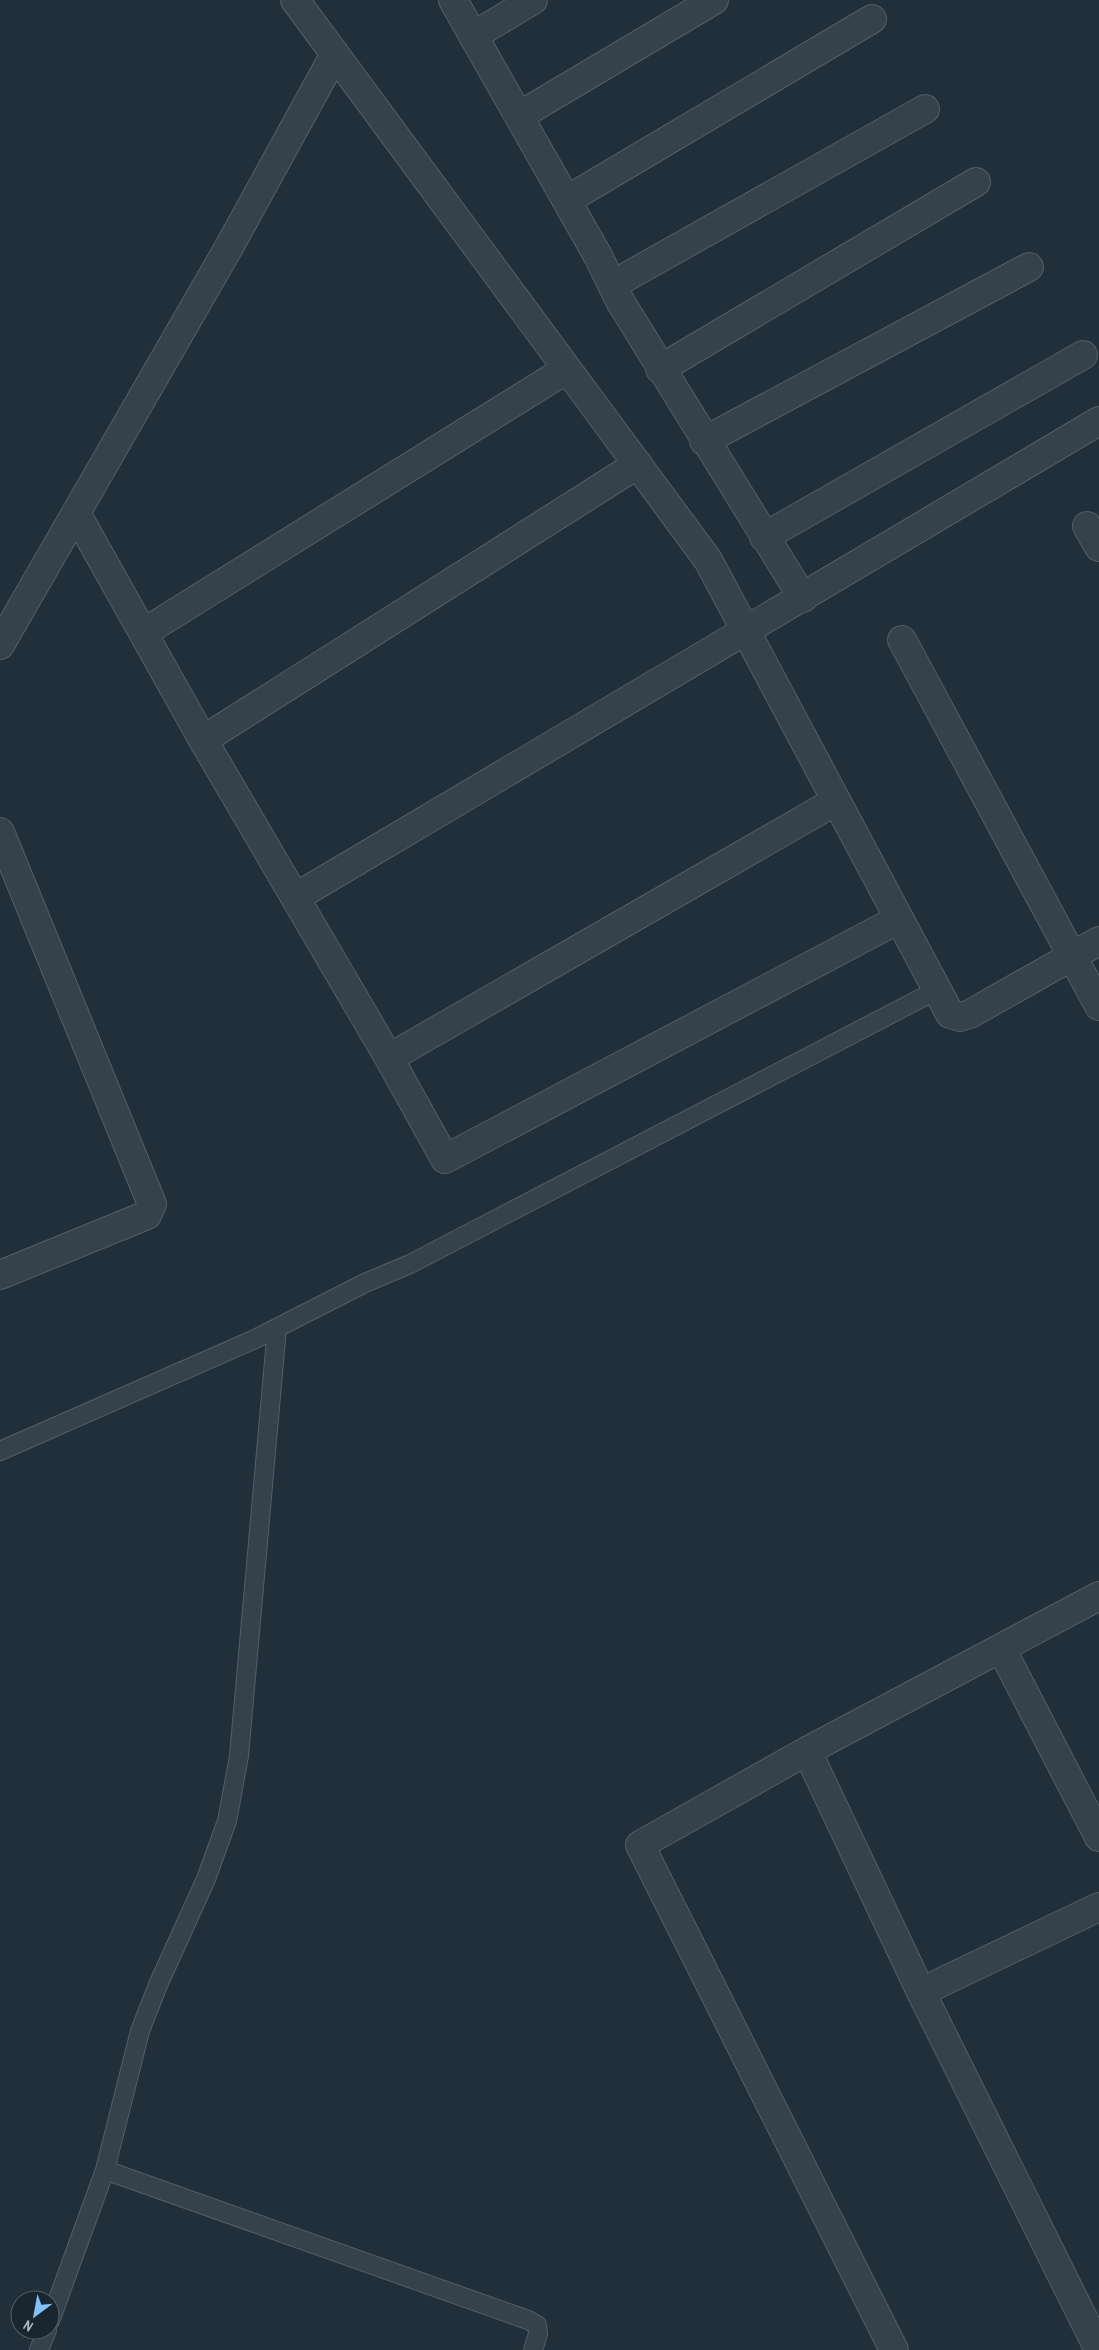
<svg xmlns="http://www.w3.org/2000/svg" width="1099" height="2350" font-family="'Archivo Narrow',sans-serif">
<rect width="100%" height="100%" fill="#212f3a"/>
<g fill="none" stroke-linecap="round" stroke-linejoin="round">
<g stroke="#535f68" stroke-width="20">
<path id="lane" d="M0 1451 253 1340 365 1283 410 1264 937 990
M105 2170 528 2320 537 2325 538 2334 533 2350
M50 2321 105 2170 140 2031 158 1985 206 1879 227 1821 239 1756 277 1328
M39 2350 47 2330"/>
</g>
<g stroke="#535f68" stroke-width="30">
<path id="street" d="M295 0 708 560 950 1014 960 1017 970 1014 1099 941
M453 0 598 256 620 301 803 598
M473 36 533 0
M519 116 714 0
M567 200 872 19
M612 285 925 109
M660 369 976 182
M704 441 1029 267
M76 513 203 740 389 1058 445 1159 899 919
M1087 526 1099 547
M764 537 1083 355
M143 633 567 369
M902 640 1099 1006
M0 645 229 247 335 54
M203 740 638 464
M0 832 152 1204 147 1215 0 1275
M296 897 1099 421
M389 1058 836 801
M1001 1648 1099 1837
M807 1751 921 1992 1099 2350
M921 1992 1099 1907
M894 2350 640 1845 807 1751 1099 1596"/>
</g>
<use href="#lane" stroke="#35414b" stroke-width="18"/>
<use href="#street" stroke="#35414b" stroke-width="28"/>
</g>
<g transform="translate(35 2315) rotate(212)"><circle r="24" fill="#1a262f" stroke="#56626c"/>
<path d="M0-4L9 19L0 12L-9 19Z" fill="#83c1f9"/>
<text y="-8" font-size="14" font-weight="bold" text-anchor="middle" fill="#b0bcc7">N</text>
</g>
</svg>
